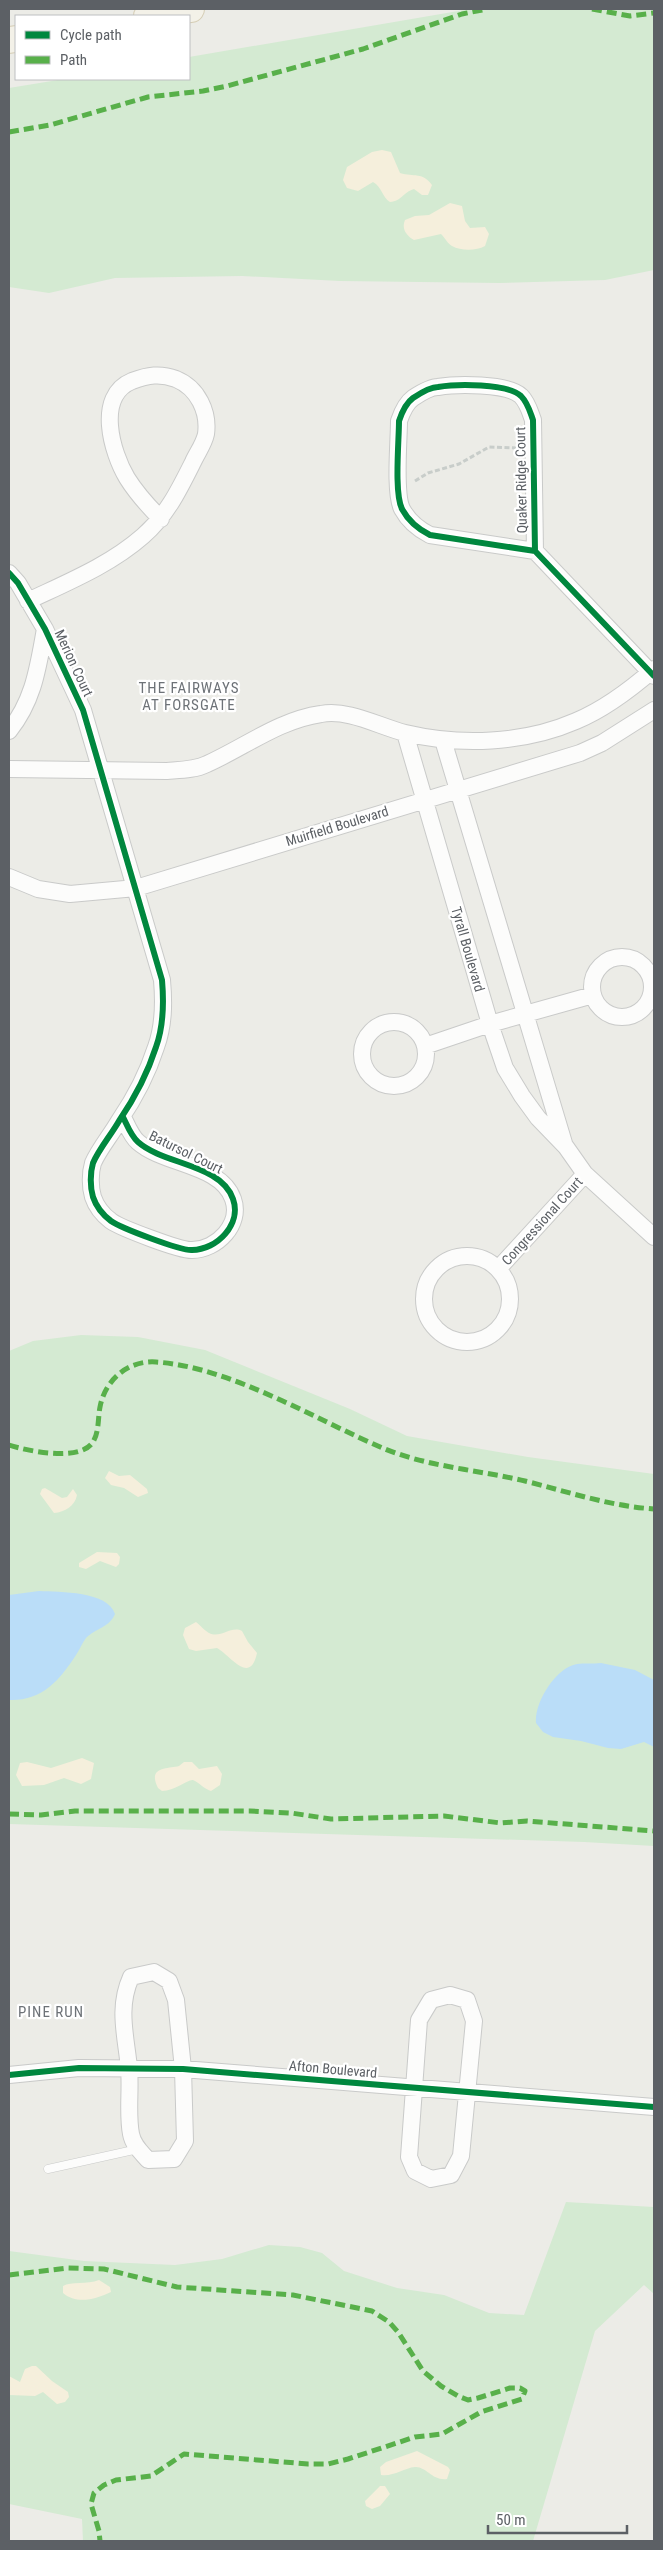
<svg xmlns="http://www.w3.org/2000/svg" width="663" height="2550" font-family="'Roboto Condensed',sans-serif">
<rect width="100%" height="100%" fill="#ecece7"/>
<path fill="#d4ead2" d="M470 9H654V270L605 280 500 283 340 281 242 276 115 278 49 293 9 287V88L64 79H189V57Z
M81 1335 138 1337 205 1350 350 1409 407 1436 528 1457 654 1474V1846L584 1842 9 1824V1351L33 1341Z
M566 2202 654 2207V2294L644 2285 595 2331 533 2541H83L82 2519 9 2504V2251L84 2261 175 2265 222 2259 269 2245 300 2247 322 2253 344 2271 397 2288 444 2295 489 2313 524 2315Z"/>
<path fill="#f5efdc" d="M382 150 391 152 400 173C414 177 423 172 432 185L428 195H422L414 189C403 192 402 201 390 202 382 197 382 187 373 182L358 191 347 188 343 180 347 167 372 152Z
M450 203 462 206 465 221 470 228 485 227 489 234 485 246C476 251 461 251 452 246 448 244 445 238 441 234L414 240C407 236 401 229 405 220L415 216 429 215Z
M109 1471 119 1476 130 1475 147 1489 148 1493 138 1497 124 1488 111 1485 105 1478Z
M45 1488 62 1498 67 1497 73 1489 77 1495C75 1506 65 1512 54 1513L40 1494 42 1489Z
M97 1552 117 1553 120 1557 119 1564 116 1567 100 1561 86 1569 79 1567V1563Z
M196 1622C200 1625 205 1631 209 1633 221 1639 231 1625 242 1631L248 1642 257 1653C250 1686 230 1655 217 1648L196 1651 189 1649 183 1635 185 1628Z
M82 1758 94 1763 91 1779 81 1784 64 1778 44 1785 22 1786 16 1775 20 1763 27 1762 51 1768Z
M184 1762H192L199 1769 217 1766 222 1774 220 1785 211 1791C204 1789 200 1783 193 1780 188 1779 175 1791 162 1791L158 1788C147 1766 168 1769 179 1766Z
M99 2280 110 2287 111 2292C96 2299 77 2305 63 2293V2286C71 2281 87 2285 99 2280Z
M32 2366H36L52 2381 68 2392 69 2397 65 2402 57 2404 43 2392 35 2396 9 2395V2376L20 2382 25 2369Z
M417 2451 448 2467 450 2470 447 2479C432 2481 426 2466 415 2467 404 2468 393 2477 381 2475L380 2467 386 2462Z
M380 2486H385L390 2494 380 2506 372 2509 366 2506 365 2501Z"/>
<path fill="#baddf8" d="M39 1591C60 1592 108 1591 115 1614 109 1628 96 1628 86 1638 82 1643 80 1649 76 1655 59 1681 42 1701 9 1700V1595Z
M601 1663 635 1670 654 1680V1747L644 1742 621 1749 608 1748 581 1741 553 1737 543 1732 536 1723C534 1703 556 1667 577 1664 584 1663 593 1664 601 1663Z"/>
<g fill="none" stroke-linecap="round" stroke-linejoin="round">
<g stroke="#c9cac9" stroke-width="9">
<path id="lane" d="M48 2169 138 2149"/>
</g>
<g stroke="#c9cac9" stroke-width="18">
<path id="street" d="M535 551 533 420C530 412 528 403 521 396 507 383 456 384 438 387 431 387 419 394 413 398 406 403 402 412 399 421 399 441 394 493 402 509 409 522 418 529 430 535L535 551 654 676
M9 573 18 583 45 629 83 710 162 980C164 1003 164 1025 156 1047 148 1072 134 1099 119 1121 111 1135 99 1149 93 1163 90 1173 90 1187 93 1197 96 1206 103 1215 111 1221 121 1228 181 1251 192 1250 217 1250 242 1224 233 1199 221 1164 164 1165 138 1142 131 1136 127 1125 123 1117
M28 601C68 582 110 565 143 536 167 515 179 490 193 462 197 453 204 444 206 434 209 412 198 388 176 379 160 373 148 375 132 381 95 396 112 453 127 478 137 494 148 506 161 519
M9 731C34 700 38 667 45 629
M405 733 490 1024 505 1068 522 1096 538 1118 566 1147 585 1174 654 1237
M443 740 564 1143
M9 769 167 771C180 770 195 770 207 764 245 747 279 720 321 714 349 709 378 726 405 733 460 746 523 744 576 721 605 709 631 689 654 669
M9 877 38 889 70 894 136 888 580 753 602 743 654 710
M592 987a30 30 0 1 1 60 0a30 30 0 1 1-60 0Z
M362 1054a32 32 0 1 1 64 0a32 32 0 1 1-64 0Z
M425 1046 490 1024 593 995
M424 1299a43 43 0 1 1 86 0a43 43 0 1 1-86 0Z
M498 1269 585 1174
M154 1972 169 1981 176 2000 183 2069 185 2141 174 2159 148 2160C141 2152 133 2145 131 2134 127 2113 131 2090 129 2068 126 2036 117 2008 131 1977Z
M450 1995 467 2000 474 2021 461 2156 451 2175 431 2179 415 2171 409 2157 419 2020 431 2000Z
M9 2075 79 2068 183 2069 654 2107"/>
</g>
<g stroke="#d5cdb4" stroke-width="28">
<path id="primary" d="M147 16 191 9
M9 40 16 39"/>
</g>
<path stroke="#c8cdca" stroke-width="3" stroke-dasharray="5 2.5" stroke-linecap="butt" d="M415 481 428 473 459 464 489 447 518 448"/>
<use href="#lane" stroke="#fcfcfb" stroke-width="8"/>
<use href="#street" stroke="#fcfcfb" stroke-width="16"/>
<use href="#primary" stroke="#f3f1e8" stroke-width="26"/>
<path stroke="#58b04a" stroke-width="5" stroke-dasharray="10 5" stroke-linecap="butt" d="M592 9 630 16 654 13
M9 132 50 125 148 97 203 91 227 86 363 49 462 14 487 9
M9 1445C27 1451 84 1463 94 1440 99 1431 98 1417 100 1407 105 1380 128 1360 156 1362 231 1367 316 1420 385 1449 429 1467 479 1470 525 1481 569 1492 609 1506 654 1509
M9 1814 41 1815 75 1811H250L291 1813 331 1819 444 1816 501 1823 527 1821 654 1831
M9 2275 68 2268 104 2269 177 2287 293 2295 372 2311 389 2322 398 2332 423 2371 441 2386 458 2396 468 2400 478 2398 510 2388H520L525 2391 522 2399 481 2412 442 2434 415 2437 348 2459 328 2464H308L184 2454 151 2476 116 2480 104 2485 94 2493 91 2504 99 2531 100 2541"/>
<g stroke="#fff" stroke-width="9">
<path id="cycleway" d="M535 551 533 420C530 412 528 403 521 396 507 383 456 384 438 387 431 387 419 394 413 398 406 403 402 412 399 421 399 441 394 493 402 509 409 522 418 529 430 535L535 551 654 676
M9 573 18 583 45 629 83 710 162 980C164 1003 164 1025 156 1047 148 1072 134 1099 119 1121 111 1135 99 1149 93 1163 90 1173 90 1187 93 1197 96 1206 103 1215 111 1221 121 1228 181 1251 192 1250 217 1250 242 1224 233 1199 221 1164 164 1165 138 1142 131 1136 127 1125 123 1117
M9 2075 79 2068 183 2069 654 2107"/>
</g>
<use href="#cycleway" stroke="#00873e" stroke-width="6"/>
</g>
<g text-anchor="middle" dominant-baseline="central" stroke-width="4.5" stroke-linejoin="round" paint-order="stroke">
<g font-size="14" fill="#5c6065" stroke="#fff">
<text transform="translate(521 480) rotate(-91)">Quaker Ridge Court</text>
<text transform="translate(74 663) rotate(65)">Merion Court</text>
<text transform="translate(337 826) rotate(-17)">Muirfield Boulevard</text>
<text transform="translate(468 949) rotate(74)">Tyrall Boulevard</text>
<text transform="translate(186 1152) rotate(26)">Batursol Court</text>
<text transform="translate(542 1221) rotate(-48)">Congressional Court</text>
<text transform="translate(333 2069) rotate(5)">Afton Boulevard</text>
</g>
<g font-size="15" letter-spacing="1" fill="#6d7277" stroke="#fff">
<text x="189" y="688">THE FAIRWAYS<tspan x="189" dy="17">AT FORSGATE</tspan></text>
<text x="51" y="2012">PINE RUN</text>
</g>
</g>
<rect width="663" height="2550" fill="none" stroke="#5c6065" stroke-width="20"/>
<rect x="15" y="15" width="175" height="65" fill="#ffffff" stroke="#bebfc1"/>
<rect x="25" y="31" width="25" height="8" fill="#00873e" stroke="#bebfc1"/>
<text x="60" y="40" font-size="15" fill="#5c6065">Cycle path</text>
<rect x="25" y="56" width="25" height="8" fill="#58b04a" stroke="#bebfc1"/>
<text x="60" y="65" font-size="15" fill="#5c6065">Path</text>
<path d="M488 2525v8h139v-8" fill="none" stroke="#5c6065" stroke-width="2.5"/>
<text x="496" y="2525" font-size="15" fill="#5c6065" stroke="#ffffff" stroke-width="4" paint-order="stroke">50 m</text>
</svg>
